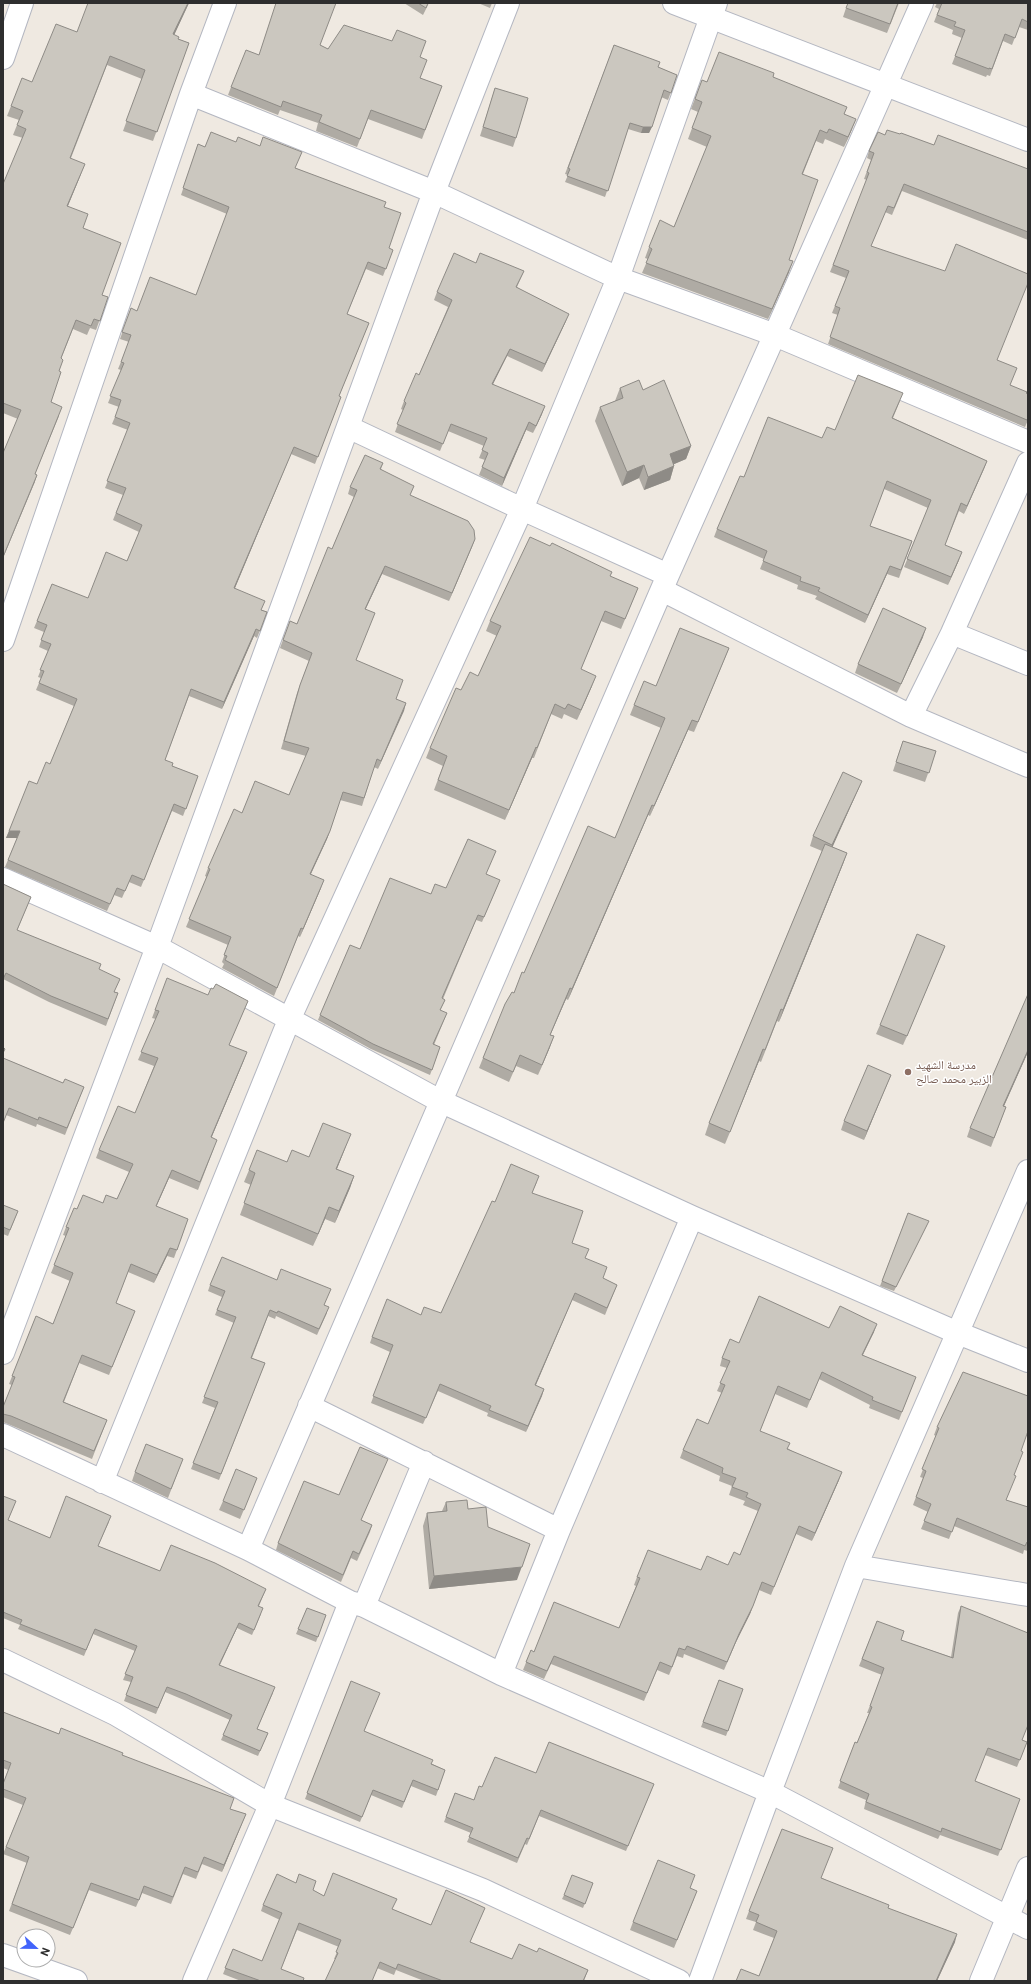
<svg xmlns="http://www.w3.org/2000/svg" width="1031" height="1984" font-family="Roboto,'Noto Naskh Arabic',sans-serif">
<rect width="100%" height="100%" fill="#efe9e1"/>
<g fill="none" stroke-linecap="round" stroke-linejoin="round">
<g stroke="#b4b7c1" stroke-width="24">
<path id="street" d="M674 3 1028 140
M3 58 22 3
M191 94 434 192 618 278 775 335 1028 442
M348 427 522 509 668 575
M662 590 911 716 1028 766
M952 633 1028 664
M3 640 191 94 225 3
M911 716 952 633 1028 463
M3 879 157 947 440 1101 692 1217 958 1333 1028 1361
M3 1353 157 947 434 192 508 3
M309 1406 559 1530
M3 1435 248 1549 350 1602 364 1606 501 1674 770 1792 1028 1928
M102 1482 289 1020 522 509 618 278 716 3
M248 1549 668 575 922 3
M856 1566 1028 1595
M364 1606 424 1462
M3 1660 115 1714 270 1805 483 1890 679 1981
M501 1674 559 1530 692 1217
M3 1955 76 1981
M194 1981 270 1805 350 1602
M700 1981 770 1792 856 1566 1028 1171
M981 1981 1028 1868"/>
</g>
<use href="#street" stroke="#fff" stroke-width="22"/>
</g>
<path fill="#afaba4" d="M189 3 174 35 178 39 189 43 153 141 123 131 142 79 107 65 71 158 81 174 68 206 83 229 102 295 108 297 96 330 90 328 87 335 73 329 61 359 59 371 51 402 59 416 35 474 37 475 34 484 18 419 3 413V184L23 138 13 135 19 120 7 116 11 106 77 32Z
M404 3H429L423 15Z
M478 3H492L490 8Z
M899 3 887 33 843 17 846 8Z
M937 3H1028V30L1019 27 1012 45 1003 41 990 76 987 75 986 77 952 64 962 38 952 34 953 30 934 22 939 9 935 7Z
M320 45 328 49 420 57V78L442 86 422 139 368 119 357 147 316 131 318 123 280 110 278 115 228 95 231 87 258 55Z
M614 45 658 67 677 75 668 100 661 97 649 133H641L628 129 605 197 565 182 568 175 565 174Z
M773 77 845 114 852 129 844 147 825 139 823 144 816 141 803 174 789 260V272L768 319 642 273 648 259 645 258 649 247 674 227 707 147 688 139 698 112 691 109 702 80 707 82Z
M495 88 516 138 513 147 480 136Z
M900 134 934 145 1028 169V240L902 191 892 215 885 212 871 246 997 360 1010 385 1028 394V420L1025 427 828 344 838 315 832 313 846 278 830 272 867 180 864 179 871 160 867 158 869 151 885 135Z
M198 144 205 147 296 168 384 207 389 248 393 250 383 276 366 269 347 314 369 323 339 396 341 397 315 464 291 454 235 588 262 610 267 612 257 638 254 636 222 709 189 696 165 760 172 766 198 776 183 816 172 811 141 887 129 882 122 898 114 895 107 911 5 867 17 838H6L9 831 37 784 50 764 74 706 36 690 41 678 38 677 48 651 39 647 44 632 34 628 37 621 88 598 127 561 139 532 113 520 123 495 105 488 128 430 112 424 119 407 108 403 121 370 118 369 129 342 120 339 131 308 137 311 196 295 227 214 181 195Z
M476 263 524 271 517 287 566 321 542 372 507 356 493 384 542 414 533 433 526 430 502 486 479 475 485 460 479 458 484 446 448 431 440 451 395 432 403 410 401 409 404 401 419 375 448 307 434 300 437 292Z
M620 388 643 390 691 446 686 459 674 464V466L670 480 644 490 639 478 622 486 595 421 600 407 615 401Z
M900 401 893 418 987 461 964 514 959 511 945 545 959 560 948 585 904 567 928 508 884 489 870 526 912 541 899 578 887 574 865 623 815 599 817 596 797 589 798 585 760 569 764 559 714 537 717 529 744 477 822 438 835 430Z
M383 463 381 469 410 496 475 539 449 601 382 574 365 610 356 660 396 699 406 703 378 769 374 767 362 806 340 800 327 839 311 874 321 888 300 937 298 936 274 996 222 968 224 964 222 962 228 945 186 927 207 877 205 876 208 868 242 813 289 795 306 756 281 749 297 693 309 661 280 648 290 621 297 624 332 549 354 497 348 494 350 487Z
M610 577 638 588 621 629 601 621 581 669 592 686 577 720 564 714 562 719 551 714 534 758H532L505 820 434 790 443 766 426 758 430 748 461 690 478 676 497 636 486 631 490 621Z
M923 637 897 693 855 673 858 664Z
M729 648 694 732 688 730 650 816 648 815 568 1000 566 999 550 1035V1047L538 1075 516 1066 509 1082 479 1068 483 1058 514 993 524 973 615 838 661 728 630 715 634 705 656 686Z
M903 741 936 751 925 782 893 771Z
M862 781 858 790 832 847 847 853 843 864 779 1022 777 1021 761 1062 759 1061 725 1144 705 1135 709 1123 822 851 810 846 813 836Z
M487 874 498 885 482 922 476 920 443 999 445 1000 440 1011 447 1013 434 1045 440 1047 430 1075 371 1049 318 1020 320 1015 360 949 431 894 446 888Z
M3 884 31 897 17 931 99 969 115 992 118 993 106 1026 49 1002 3 979V980Z
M945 946 903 1045 876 1034 880 1025Z
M208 995 248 1001 229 1045 244 1060 211 1138 214 1148 198 1190 169 1178 156 1207 188 1219 174 1258 167 1256 154 1283 128 1272 116 1303 132 1319 109 1375 79 1363 64 1402 107 1420 92 1459 8 1424 3 1422V1407L12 1385 9 1384 36 1316 53 1324 70 1281 51 1273 66 1236 63 1235 66 1227 77 1209 103 1203 117 1199 129 1172 96 1158 99 1150 135 1113 154 1066 138 1060 156 1019 152 1018 155 1010Z
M1028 1052 1004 1106 1006 1107 991 1147 967 1137 970 1128Z
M3 1058 63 1083 84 1087 65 1135 37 1124 36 1127 6 1115Z
M891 1075 864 1140 841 1130 844 1121Z
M346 1146 337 1169 354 1176 350 1188 335 1223 325 1219 313 1246 240 1215 251 1185 244 1182 249 1170 287 1162 309 1157Z
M537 1182 532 1193 572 1243 603 1278 617 1285 605 1315 572 1300 535 1386 544 1389 526 1432 487 1416 488 1413 438 1391 423 1424 371 1403 390 1352 370 1343 372 1337 421 1315 441 1313 495 1202Z
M3 1205 18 1211 8 1236 3 1234Z
M908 1213 927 1225 894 1291 880 1286Z
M210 1285 324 1305 327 1313 317 1335 276 1316 275 1319 268 1316 252 1358 265 1363 219 1480 191 1469 215 1408 202 1403 234 1323 215 1315 222 1297 208 1291Z
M829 1328 874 1332 863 1355 913 1384 899 1420 869 1408 870 1405 819 1379 807 1408 775 1394 760 1431 839 1480 812 1541 796 1534 771 1595 759 1590 750 1614 736 1642 724 1670 684 1654 683 1658 677 1656 669 1675 657 1670 644 1701 551 1664 544 1679 523 1670 531 1650 534 1652 619 1628 636 1586 634 1585 637 1577 701 1570 728 1565 740 1555 758 1511 743 1505 745 1501 729 1495 732 1486 719 1481 720 1476 680 1458 683 1450 708 1424 722 1393 717 1391 727 1368 720 1366 722 1358 739 1343Z
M937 1427 1021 1451 1006 1500 1028 1507V1551L1024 1550 1023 1554 954 1526 949 1539 921 1529 928 1512 913 1505 923 1478 920 1477 936 1436 934 1435Z
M183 1459 168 1498 132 1481 135 1472Z
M385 1465 361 1520 372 1525 370 1532 357 1561 351 1558 341 1582 276 1550 278 1543 339 1495Z
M257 1478 240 1519 219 1510 223 1501Z
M3 1496 14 1506 8 1520 50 1538 109 1522 98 1546 160 1571 266 1589 259 1606 261 1614 252 1635 237 1628 220 1665 273 1693 257 1729 268 1733 258 1756 221 1740 230 1720 184 1700 165 1692 156 1714 124 1701 131 1682 123 1680 135 1651 93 1634 84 1656 18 1629 20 1625 3 1618Z
M446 1502 468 1509 488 1527 517 1580 429 1589 423 1526 427 1513 442 1511Z
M961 1606 1022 1740 1027 1742 1017 1767 985 1755 975 1781 1020 1799 998 1856 940 1835 938 1839 864 1809 866 1800 838 1788 855 1742 857 1743 869 1713H867L882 1675 859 1666 877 1621 901 1640 951 1657 958 1613Z
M307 1608 326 1615 316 1642 296 1634Z
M719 1680 743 1689 726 1736 701 1727Z
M351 1681 364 1731 445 1770 436 1796 411 1786 402 1808 371 1795 360 1822 305 1799Z
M3 1712 59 1734 122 1755 230 1809 246 1814 222 1872 202 1864 196 1879 183 1874 171 1904 142 1893 136 1907 89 1890 70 1935 9 1911 27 1863 3 1854 23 1805 3 1797V1784L8 1770 3 1768Z
M536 1773 652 1789 626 1851 539 1816 527 1845 525 1844 517 1863 467 1842 471 1833 444 1822 455 1793 474 1800 482 1787Z
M822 1878 888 1908 955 1942 937 1981H736L759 1976 774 1938 753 1930 756 1922 746 1919 749 1911Z
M593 1883 583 1908 562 1899 564 1895Z
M690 1888 694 1899 674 1948 630 1930 633 1922Z
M313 1890 324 1896 394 1905 392 1909 431 1925 485 1908 470 1942 512 1959 537 1952 588 1970 584 1981H424L396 1970 394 1975 377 1968 335 1959H334L339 1947 297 1930 281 1969 303 1981H241L223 1974 233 1949 262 1961 280 1920 261 1911 263 1905Z"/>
<path fill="#8e8b86" d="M188 3H189L170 44 173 34Z
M856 119 852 129 844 147 848 137Z
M643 127H652L649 133H641Z
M85 164 81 174 64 215 67 206Z
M793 261 789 272 768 319 772 309Z
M569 314 566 321 542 372 545 364Z
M510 349 507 356 489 392 492 384Z
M545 406 542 414 533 433 536 426Z
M529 422 526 430 502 486 504 478Z
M691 446 686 459 665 468 670 454Z
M294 447 291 454 232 595 234 588Z
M987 461 984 469 964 514 967 506Z
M644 465 639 478 622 486 627 472Z
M674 466 670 480 644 490 648 477Z
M37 475 34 484 3 558V557Z
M475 539 472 547 449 601 452 593Z
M962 552 959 560 948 585 951 577Z
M385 566 382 574 362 617 365 609Z
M890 566 887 574 865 623 868 615Z
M926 628 923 637 897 693 901 684Z
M256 629 254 636 222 709 224 702Z
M729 648 725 658 694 732 698 722Z
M596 676 592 686 577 720 581 710Z
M406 703 404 711 378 769 381 761Z
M692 720 688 730 650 816 654 806Z
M536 747 532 758 505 820 509 810Z
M862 781 858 790 829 855 832 845Z
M652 805 648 815 568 1000 572 989Z
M9 831H20L17 838H6Z
M330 831 327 839 307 882 310 874Z
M847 853 843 864 779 1022 783 1010Z
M324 880 321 888 300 937 303 929Z
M945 946 941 955 903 1045 907 1036Z
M570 988 566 999 546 1045 550 1035Z
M554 1036 550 1047 538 1075 542 1065Z
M763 1049 759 1061 725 1144 730 1132Z
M1028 1050V1052L1000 1115 1003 1106Z
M247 1052 244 1060 208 1146 211 1137Z
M891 1075 887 1084 864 1140 867 1131Z
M351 1134 346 1146 332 1181 336 1169Z
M172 1170 169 1178 153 1214 156 1206Z
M354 1176 350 1188 335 1223 339 1211Z
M329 1207 325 1219 313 1246 318 1234Z
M170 1248 167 1256 154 1283 157 1275Z
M575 1293 572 1300 533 1392 535 1385Z
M877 1324 874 1332 859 1362 862 1355Z
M544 1389 542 1396 526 1432 528 1426Z
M842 1472 839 1480 812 1541 815 1533Z
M530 1544 517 1580 429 1589 434 1576Z
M753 1606 750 1614 736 1642 724 1670 739 1634Z
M239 1623 237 1628 217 1670 219 1665Z
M246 1814 243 1821 222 1872 224 1865Z
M957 1934 955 1942 937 1981H936Z"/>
<path fill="#cbc7bf" stroke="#8e8b86" d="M88 3H188L173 34 179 37 178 39 189 43 157 132 126 121 145 70 110 56 70 158 85 164 67 206 88 214 83 228 121 243 102 295 108 297 100 321 94 319 91 326 76 320 61 358 63 360 59 371 61 372 51 402 62 407 35 474 37 475 3 557V453L21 410 3 403V184L26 129 17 125 23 111 11 106 22 78 32 82 56 24 77 32Z
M276 3H336L320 45 328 49 344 25 392 41 397 30 426 41 420 57 427 60 420 78 442 86 425 130 371 110 360 139 319 122 322 115 283 101 281 107 231 87 246 50 259 55Z
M418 3H428L426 8Z
M848 3H898L890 24 846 8Z
M942 3H1028V22L1022 19 1015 38 1005 34 992 69 989 68V69L955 56 965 30 954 26 956 22 937 15Z
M614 45 660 62 658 67 677 75 671 93 664 90 652 127H643L630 123 608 191 567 176 570 169 568 168Z
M719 52 774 73 773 77 847 107 844 114 856 119 848 137 829 129 827 133 820 130 802 174 818 180 789 260 793 261 772 309 646 263 652 249 649 247 660 220 674 227 711 136 692 128 702 102 695 99 702 80 707 82Z
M495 88 528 98 516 138 483 127Z
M887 130 900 134 901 133 934 145 938 135 1028 169V232L904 184 894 208 888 206 871 246 945 271 956 244 1028 274V283L997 360 1017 368 1010 385 1027 392 1026 393 1028 394V418L1027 420 830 337 840 308 835 306 849 271 833 265 869 173 867 172 874 153 869 151 878 132 885 135Z
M211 132 236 142 238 137 260 146 263 137 302 152 295 168 386 202 384 207 401 213 389 248 393 250 386 269 368 262 347 314 369 323 339 396 341 397 318 457 294 447 234 588 265 601 261 610 267 612 260 631 256 629 224 702 191 689 165 760 173 763 172 766 198 776 186 809 174 804 144 880 132 875 125 891 117 888 110 904 8 860 20 831H9L29 781 37 784 46 762 50 764 77 699 39 683 44 671 40 670 51 644 41 640 47 625 37 621 52 584 88 598 106 552 127 561 142 525 116 513 126 488 107 481 130 423 115 417 121 400 110 396 124 363 121 362 131 335 122 332 131 308 137 311 150 277 196 295 229 207 183 188 198 144 205 147Z
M454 253 476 263 480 253 524 271 516 287 569 314 545 364 510 349 492 384 545 406 536 426 529 422 504 478 482 467 488 453 482 450 487 438 451 424 443 444 397 424 406 403 404 401 416 373 419 375 452 300 437 292Z
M858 375 903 393 892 418 987 461 967 506 961 503 945 545 962 552 951 577 907 559 931 500 887 481 870 526 912 541 901 570 890 566 868 615 818 591 820 588 800 581 801 577 763 561 767 551 717 529 740 476 744 477 768 417 822 438 827 427 835 430Z
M639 380 643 390 664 380 691 446 670 454 674 466 648 477 644 465 627 472 600 407 623 398 620 388Z
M365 455 383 463 380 469 414 486 410 495 468 521 474 530 475 539 452 593 385 566 365 609 375 613 356 660 403 680 396 699 406 703 381 761 377 759 364 798 343 792 330 831 310 874 324 880 303 929 301 928 277 988 225 960 227 956 224 955 231 937 189 919 210 869 208 868 234 809 242 813 255 781 289 795 309 748 284 741 300 685 312 653 283 640 290 621 297 624 328 547 332 549 357 490 350 487Z
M530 537 550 546 552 543 612 572 610 576 638 588 625 619 605 611 581 669 596 676 581 710 568 704 565 709 555 704 537 748 536 747 509 810 438 780 447 756 430 748 456 688 461 690 470 672 478 676 501 626 490 621Z
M883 608 926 628 901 684 858 664Z
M680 628 729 648 698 722 692 720 654 806 652 805 572 989 570 988 550 1035 554 1036 542 1065 520 1055 513 1072 483 1058 505 1004 512 992 514 993 522 972 524 973 588 826 615 838 665 718 634 705 644 681 656 686Z
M903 741 936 751 929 773 896 762Z
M843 772 862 781 832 845 813 836Z
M468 839 496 851 486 874 500 880 484 917 478 915 442 998 445 1000 440 1010 447 1013 433 1044 440 1047 432 1070 373 1044 320 1015 350 945 360 949 390 878 431 894 435 884 446 888Z
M825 844 847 853 783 1010 781 1009 765 1050 763 1049 730 1132 709 1123Z
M3 884 31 897 17 930 101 964 99 969 120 979 114 992 118 993 108 1019 51 996 6 973 3 979Z
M917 934 945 946 907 1036 880 1025Z
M167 978 208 995 211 988 213 989 216 984 248 1001 229 1045 247 1052 211 1137 217 1140 200 1182 172 1170 156 1206 188 1219 177 1250 170 1248 157 1275 131 1264 116 1303 135 1311 112 1367 82 1355 63 1402 107 1420 94 1451 11 1416 3 1414V1407L15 1377 12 1376 36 1316 53 1324 73 1273 54 1265 69 1228 66 1227 74 1208 77 1209 83 1195 103 1203 106 1195 117 1199 133 1164 99 1150 118 1106 135 1113 158 1058 141 1052 159 1011 155 1010Z
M1028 994V1050L1003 1106 1006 1107 994 1138 970 1128Z
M3 1047 5 1049 3 1053Z
M3 1058 63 1083 65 1079 84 1087 67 1128 39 1117 38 1120 9 1108 3 1123Z
M868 1065 891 1075 867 1131 844 1121Z
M323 1123 351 1134 336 1169 354 1176 339 1211 329 1207 318 1234 244 1203 255 1173 249 1170 257 1150 287 1162 292 1150 309 1157Z
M511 1164 539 1176 532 1193 583 1211 572 1243 589 1249 585 1258 607 1267 603 1278 617 1285 607 1308 575 1293 535 1385 544 1389 528 1426 489 1410 491 1406 440 1384 426 1418 373 1396 393 1345 372 1337 387 1299 421 1315 424 1307 441 1313 492 1201 495 1202Z
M3 1205 18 1211 10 1230 3 1227Z
M908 1213 929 1221 896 1287 882 1281Z
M222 1257 277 1280 281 1269 331 1289 324 1305 329 1307 319 1329 278 1311 277 1313 270 1310 251 1358 265 1363 221 1474 193 1463 218 1402 204 1397 236 1317 217 1310 225 1291 210 1285Z
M759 1296 829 1328 840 1306 877 1324 862 1355 916 1377 902 1412 872 1400 873 1397 822 1372 810 1400 778 1386 760 1431 790 1443 787 1449 842 1472 815 1533 799 1526 774 1587 762 1582 753 1606 739 1634 727 1662 687 1646 685 1650 679 1648 672 1667 660 1662 647 1693 554 1656 547 1671 526 1662 531 1650 534 1652 554 1602 619 1628 640 1578 637 1577 648 1550 701 1570 707 1556 728 1565 734 1552 740 1555 761 1504 746 1497 748 1493 732 1487 736 1478 722 1473 723 1468 683 1450 697 1419 708 1424 725 1385 720 1383 730 1361 722 1358 730 1339 739 1343Z
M963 1372 1028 1396V1431L1021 1451 1023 1452 1014 1475 1016 1476 1006 1500 1028 1507V1543L1027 1542 1025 1546 957 1518 952 1532 924 1521 931 1504 916 1497 926 1471 922 1469 939 1428 937 1427Z
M146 1444 183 1459 171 1489 135 1472Z
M360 1447 388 1459 361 1520 372 1525 359 1554 353 1551 343 1575 278 1543 304 1481 339 1495Z
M236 1469 257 1478 244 1510 223 1501Z
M3 1496 16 1501 8 1520 50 1538 66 1496 111 1516 98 1546 160 1571 171 1545 215 1563 266 1589 258 1606 263 1608 254 1630 239 1623 219 1665 275 1687 257 1729 268 1733 260 1751 223 1735 232 1715 186 1694 167 1687 158 1708 126 1695 133 1677 125 1674 137 1646 95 1629 86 1650 20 1624 22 1620 3 1612Z
M467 1500 468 1509 486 1507 488 1527 530 1544 522 1567 434 1576 427 1513 447 1511 446 1502Z
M961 1606 1028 1633V1725L1022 1740 1027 1742 1020 1760 988 1748 975 1781 1020 1799 1001 1850 942 1828 941 1832 866 1802 869 1794 840 1781 855 1742 857 1743 872 1707 870 1706 884 1668 862 1659 877 1621 904 1631 901 1640 953 1658Z
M307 1608 326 1615 318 1637 298 1629Z
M719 1680 743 1689 728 1731 703 1722Z
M351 1681 380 1693 364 1731 433 1760 431 1764 445 1770 438 1790 413 1780 404 1802 373 1790 362 1817 307 1793Z
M3 1712 59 1734 61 1728 123 1753 122 1755 234 1798 230 1809 246 1814 224 1865 204 1857 198 1872 185 1867 173 1897 144 1886 139 1900 91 1883 73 1928 12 1904 29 1857 6 1847 26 1798 3 1789V1784L11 1763 3 1760Z
M549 1742 654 1784 628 1846 541 1810 529 1839 527 1838 518 1858 469 1837 473 1828 446 1817 455 1793 474 1800 479 1786 482 1787 495 1757 536 1773Z
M782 1829 833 1848 821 1878 889 1905 888 1908 957 1934 936 1981H736L741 1969 759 1976 777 1931 756 1922 759 1915 749 1911Z
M658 1860 695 1875 690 1888 697 1891 677 1940 633 1922Z
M333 1873 397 1899 392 1909 431 1925 446 1890 485 1908 470 1942 512 1959 519 1944 537 1952 539 1948 588 1970 583 1981H443L398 1964 396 1969 380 1962 372 1981H325L338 1953 336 1952 341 1940 299 1923 281 1969 304 1978 303 1981H261L225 1968 233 1949 262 1961 282 1913 263 1905 277 1874 296 1883 299 1874 316 1881 313 1890 324 1896Z
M572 1875 593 1883 585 1904 564 1895Z"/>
<circle fill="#8d6e63" stroke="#fff" stroke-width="1.5" cx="908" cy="1072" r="4"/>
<g text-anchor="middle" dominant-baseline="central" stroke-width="3" stroke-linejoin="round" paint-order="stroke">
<g font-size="12" fill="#785e54" stroke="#fff" text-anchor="start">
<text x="916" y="1065">مدرسة الشهيد<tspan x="916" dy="14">الزبير محمد صالح</tspan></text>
</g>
</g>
<rect width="1031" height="1984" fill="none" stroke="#2e2e2e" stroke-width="8"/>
<g transform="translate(36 1948) rotate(112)"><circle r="19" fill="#ffffff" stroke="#ababab"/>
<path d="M0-3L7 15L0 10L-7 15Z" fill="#4264fb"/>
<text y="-6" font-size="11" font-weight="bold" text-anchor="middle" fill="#2e2e2e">N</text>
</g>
</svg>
